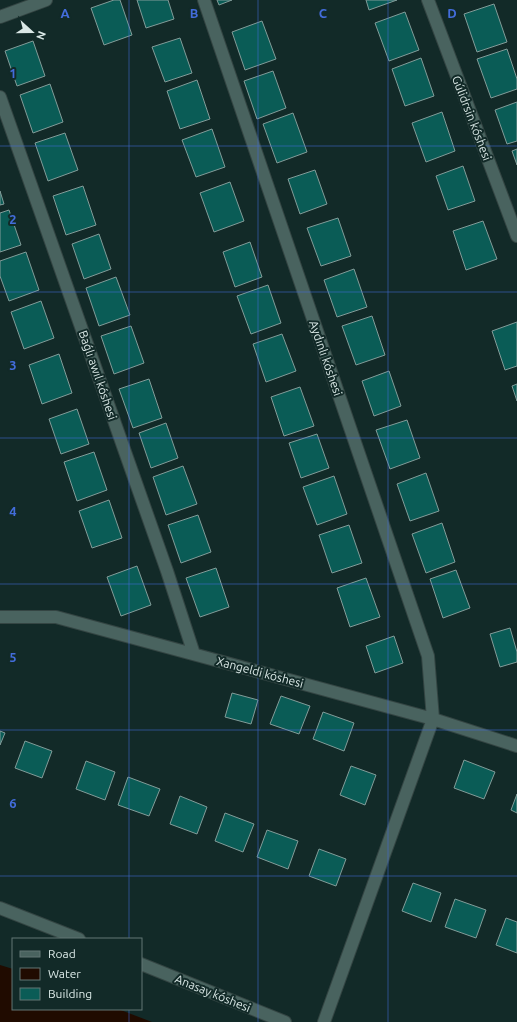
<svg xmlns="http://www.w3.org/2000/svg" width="517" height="1022" font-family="Ubuntu,sans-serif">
<rect width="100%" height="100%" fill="#122a28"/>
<path fill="#200b00" d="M0 965 13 969V1009H118L152 1022H0Z"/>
<path fill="#0a5c56" stroke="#829c99" d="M114 0H120L132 35 104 45 91 8Z
M137 0H168L174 19 146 28Z
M217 0H232L219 5Z
M366 0H397L369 10Z
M494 4 507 42 477 52 464 14Z
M405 12 419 50 389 61 375 23Z
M262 21 276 59 245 70 232 32Z
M180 38 192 73 165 82 152 47Z
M33 41 45 76 17 86 5 51Z
M507 49 517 79V89L491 98 477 59Z
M421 58 434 96 405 106 392 69Z
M273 71 286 108 257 119 244 81Z
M197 80 210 119 180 129 167 91Z
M50 84 63 122 33 133 20 95Z
M517 102V141L507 144 495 110Z
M442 112 455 151 426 162 412 123Z
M293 113 307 152 277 163 263 124Z
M212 129 225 167 196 177 182 140Z
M65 133 78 170 48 181 35 143Z
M517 149V165L512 151Z
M463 166 475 201 448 210 436 176Z
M315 170 327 204 300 214 288 179Z
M230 182 244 221 214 232 200 193Z
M83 186 96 225 66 235 53 196Z
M0 191 4 204 0 205Z
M9 210 21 245 0 252V213Z
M338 218 351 256 321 266 307 228Z
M483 221 497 259 466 270 453 231Z
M99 234 111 269 84 279 72 244Z
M250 242 262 277 235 287 223 252Z
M26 252 39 290 9 301 0 276V261Z
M354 269 367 307 337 317 324 280Z
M116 277 130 315 99 326 86 288Z
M268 285 281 323 251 334 237 296Z
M41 301 54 338 24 349 11 312Z
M372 316 385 355 356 365 342 326Z
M517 322V366L505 370 492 331Z
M131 326 144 363 114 374 101 336Z
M282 334 296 371 266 382 253 344Z
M59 354 72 393 42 404 29 365Z
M389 371 401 406 374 416 362 381Z
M149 379 162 418 133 428 119 389Z
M517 384V401L512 386Z
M300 387 314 426 284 436 271 397Z
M77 409 89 444 61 454 49 419Z
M407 420 420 458 390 469 376 430Z
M166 423 178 458 151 468 139 433Z
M317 434 329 468 301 478 289 443Z
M94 452 107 490 77 501 64 462Z
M183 466 197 504 166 515 153 477Z
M426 473 439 511 410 521 397 484Z
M334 476 347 514 317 525 303 487Z
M109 500 122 538 92 548 79 511Z
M198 515 211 552 181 563 168 525Z
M442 523 455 562 426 573 412 534Z
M349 525 362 563 332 573 319 535Z
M137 566 151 605 121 616 107 577Z
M216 568 229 607 200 617 186 578Z
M456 570 470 608 443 618 430 579Z
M366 578 380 617 350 627 337 588Z
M510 628 517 652V662L500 667 490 634Z
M394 636 403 663 375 673 366 646Z
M232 693 258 700 251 724 225 717Z
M281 696 310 706 299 734 270 724Z
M323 712 354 723 344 751 313 739Z
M0 731 5 733 0 745Z
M25 741 52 751 42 778 15 768Z
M464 760 495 772 484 799 454 788Z
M86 761 115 772 105 800 76 789Z
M351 766 376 775 365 805 340 795Z
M128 777 160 789 149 816 118 805Z
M517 794V813L511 810Z
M180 796 207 807 197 834 170 824Z
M225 813 254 824 243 852 215 841Z
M267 830 298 841 288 869 257 857Z
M319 849 346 859 336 886 309 876Z
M413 883 441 893 431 922 402 911Z
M455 899 486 910 476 938 445 927Z
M506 918 517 922V953L496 945Z"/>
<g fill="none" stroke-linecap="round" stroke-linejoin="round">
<g stroke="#344543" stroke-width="14">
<path id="minor" d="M204 0 428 656 433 719 324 1022
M428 0 517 236
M0 17 46 0
M0 97 167 571 194 654
M0 617H56L433 719 517 746
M0 908 79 939
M141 964 285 1022"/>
</g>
<use href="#minor" stroke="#49635f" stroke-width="12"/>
</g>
<path fill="none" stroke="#436ddb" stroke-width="1" stroke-opacity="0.55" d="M129 0V939M258 0V1022M388 0V1022M0 146H517M0 292H517M0 438H517M0 584H517M0 730H517M0 876H517M129 1009V1022"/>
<g text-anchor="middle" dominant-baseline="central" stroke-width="4" stroke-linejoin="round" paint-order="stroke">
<g font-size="12" fill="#dae8e6" stroke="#122a28">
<text transform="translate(472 118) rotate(69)">Gúlidrsin kóshesi</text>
<text transform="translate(326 358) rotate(71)">Aydınlı kóshesi</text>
<text transform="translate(98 375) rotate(71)">Baǵlı awıl kóshesi</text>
<text transform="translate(260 672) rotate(15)">Xangeldi kóshesi</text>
<text transform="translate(213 993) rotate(22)">Anasay kóshesi</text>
</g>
</g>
<g font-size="13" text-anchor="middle" font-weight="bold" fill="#436ddb" stroke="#122a28" stroke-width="4" stroke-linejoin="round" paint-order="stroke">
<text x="65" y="18">A</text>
<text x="194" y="18">B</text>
<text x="323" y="18">C</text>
<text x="452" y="18">D</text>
<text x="13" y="78">1</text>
<text x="13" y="224">2</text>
<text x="13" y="370">3</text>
<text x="13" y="516">4</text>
<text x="13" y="662">5</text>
<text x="13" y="808">6</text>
</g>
<rect x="12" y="938" width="130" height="72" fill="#122a28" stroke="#627674"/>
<rect x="20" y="951" width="20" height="6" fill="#49635f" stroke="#627674"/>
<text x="48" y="958" font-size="12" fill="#dae8e6">Road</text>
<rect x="20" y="968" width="20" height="12" fill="#200b00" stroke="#627674"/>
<text x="48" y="978" font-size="12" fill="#dae8e6">Water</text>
<rect x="20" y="988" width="20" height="12" fill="#0a5c56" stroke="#627674"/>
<text x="48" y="998" font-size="12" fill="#dae8e6">Building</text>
<g transform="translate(32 32) rotate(111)" stroke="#122a28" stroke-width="3" paint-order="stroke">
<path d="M0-3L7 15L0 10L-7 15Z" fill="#dae8e6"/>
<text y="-6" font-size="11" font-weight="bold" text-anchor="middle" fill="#dae8e6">N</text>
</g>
</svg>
